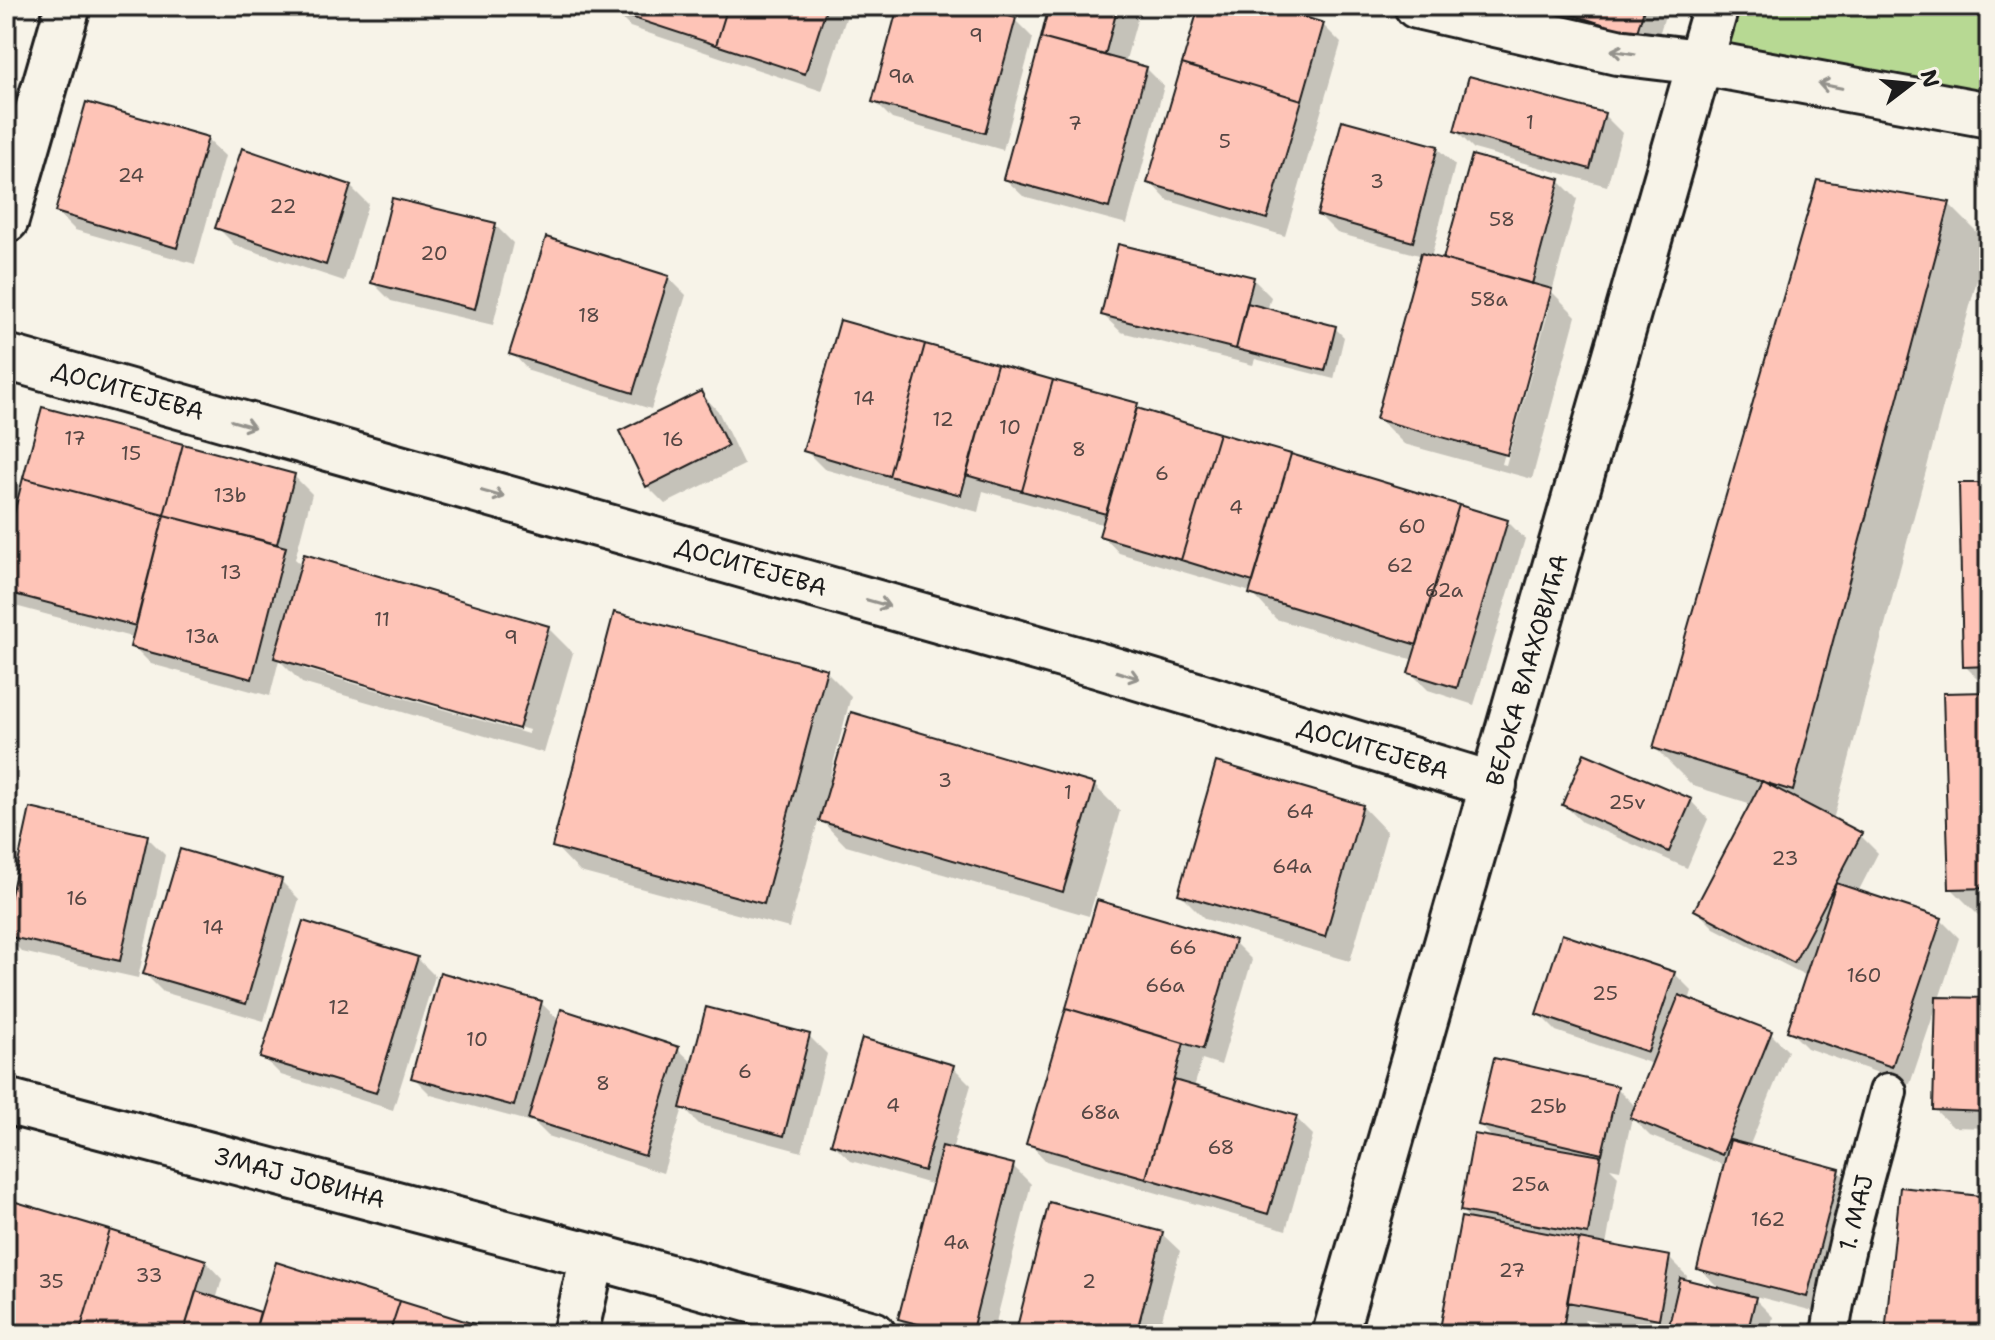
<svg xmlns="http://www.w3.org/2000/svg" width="1995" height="1340" font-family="'Shantell Sans',sans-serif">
<rect width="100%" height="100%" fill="#f7f3e8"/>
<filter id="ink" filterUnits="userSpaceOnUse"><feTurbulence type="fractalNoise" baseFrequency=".0125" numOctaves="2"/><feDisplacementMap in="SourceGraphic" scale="16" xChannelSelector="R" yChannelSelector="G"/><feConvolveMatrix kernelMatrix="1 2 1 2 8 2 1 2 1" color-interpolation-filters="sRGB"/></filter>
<g filter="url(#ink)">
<path fill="#b7d993" stroke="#6a7a58" stroke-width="2" d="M1716 6H1989V110L1700 62Z"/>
<path fill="#0003" fill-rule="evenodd" d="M602 6H850L822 91 630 27 612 9Z
M900 6H963L1015 20 1033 38 1003 150 892 119 874 101Z
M1050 6H1141L1125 63 1146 68 1164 86 1127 224 1023 196 1005 179Z
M1201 6H1261L1323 25 1341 43 1285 236 1167 200 1150 182Z
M1512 6H1668L1654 51Z
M1604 115 1622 133 1607 186 1474 149 1456 131Z
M207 139 225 156 195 264 75 230 57 212Z
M1437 148 1455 165 1431 258 1450 263 1445 259 1559 181 1577 199 1552 292 1576 316 1532 479 1404 444 1378 418 1423 256 1337 233 1319 215ZM1546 305H1550L1506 465 1502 464Z
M350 186 368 204 344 281 235 245 217 227Z
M1949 204 1987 242 1833 820 1860 835 1878 853 1858 892 1941 920 1959 938 1939 999 1989 1000V1128L1953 1127 1935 1110 1937 1004 1910 1084 1807 1048 1789 1030 1807 976 1714 928 1696 910 1752 804 1693 786 1655 748Z
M495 225 513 243 493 325 391 301 373 283Z
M668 277 686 295 651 409 529 371 512 353Z
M1253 279 1271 297 1267 311 1335 328 1344 337 1334 379 1255 359 1253 365 1121 332 1103 315Z
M701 393 718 411 744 465 665 504 647 486Z
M1136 405 1143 412 1507 521 1525 539 1474 705 1428 690 1410 672 1414 660 1276 619 1251 592 1119 553 1102 535 1105 525 983 491 978 512 824 469 806 451Z
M6 473 22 489 294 476 312 494 295 559 303 566 547 627 573 653 544 753 302 683 279 660 270 696 151 664 133 646 135 638 15 606 6 597ZM304 665 529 730 528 734 304 669Z
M1989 485V684H1983L1965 666Z
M826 671 851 696 830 776 1094 785 1120 811 1089 916 846 846 819 818 789 928 580 872 555 846Z
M1989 694V919H1982L1951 888Z
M1691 801 1708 819 1687 868 1582 822 1564 805Z
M1362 806 1387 832 1350 961 1205 919 1180 894Z
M6 812 20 825 6 881Z
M147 837 165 855 138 978 22 952 6 936V927Z
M281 881 299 899 264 1021 163 992 145 974Z
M1234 942 1252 960 1221 1065 1202 1059 1194 1088 1296 1118 1313 1135 1286 1230 1046 1161 1029 1143Z
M417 958 435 976 393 1110 281 1075 263 1057Z
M1674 973 1692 991 1689 1001 1770 1033 1788 1051 1749 1147 1839 1171 1857 1188 1825 1314 1751 1295 1773 1317 1769 1334H1665L1585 1319 1582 1334H1449L1443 1328 1472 1221 1462 1211 1495 1140 1480 1125 1617 1088 1636 1107 1653 1064 1556 1031 1538 1013ZM1632 1118 1650 1136 1726 1166 1699 1268 1722 1291 1686 1282 1687 1276 1669 1258 1606 1246 1618 1176 1610 1168 1620 1170Z
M541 1003 560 1021 678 1049 694 1064 809 1036 827 1054 802 1152 700 1125 683 1108 663 1173 548 1136 532 1120 531 1122 431 1095 413 1077Z
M953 1067 971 1085 952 1150 1013 1166 1031 1184 993 1334H915L900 1319 934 1185 851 1161 833 1144Z
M6 1201 205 1261 222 1279 216 1300 261 1316 497 1334H6Z
M1162 1234 1180 1251 1158 1334H1022L1018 1330Z"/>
<path fill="#fec4b7" stroke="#1c1c1c" stroke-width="2" d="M611 6H728L716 45 609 10Z
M728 6H827L805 74 716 45Z
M898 6H971L1016 18 985 133 872 102Z
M1049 6H1118L1105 55 1041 38Z
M1199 6H1268L1324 23 1302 100 1182 64Z
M1546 6H1645L1636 35Z
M1041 38 1147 67 1109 208 1003 179Z
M1182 64 1302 100 1267 219 1147 183Z
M1469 76 1605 113 1590 169 1454 131Z
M86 102 208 137 177 248 55 212Z
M1342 120 1438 146 1413 242 1317 215Z
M242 148 351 185 326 265 215 228Z
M1472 155 1560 179 1532 284 1443 259Z
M1817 180 1950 202 1793 791 1653 748Z
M392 198 496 223 475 309 371 283Z
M546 237 669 276 633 393 509 354Z
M1118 244 1254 277 1236 349 1101 315Z
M1421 253 1552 289 1507 455 1376 419Z
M1247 303 1336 326 1325 371 1236 349Z
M840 320 925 344 889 476 803 451Z
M925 344 997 364 961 495 889 476Z
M997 364 1053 380 1022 491 966 475Z
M1053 380 1138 403 1106 514 1022 491Z
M701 391 728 446 646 487 619 431Z
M42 407 183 444 164 515 23 478Z
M1137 408 1219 433 1181 560 1099 536Z
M1219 433 1291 454 1253 582 1181 560Z
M183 444 295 474 277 544 164 515Z
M1291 454 1459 505 1417 645 1249 594Z
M23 478 164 515 136 626 6 592V545Z
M1959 483H1989V666L1963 667Z
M1459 505 1508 520 1457 688 1408 673Z
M164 515 286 547 252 679 130 647Z
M304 554 549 626 519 729 274 658Z
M614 612 827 669 764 904 552 847Z
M1989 692V888L1949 889 1943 693Z
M851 712 1095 784 1063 892 819 821Z
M1584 753 1692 799 1669 852 1562 805Z
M1216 762 1363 805 1325 937 1178 894Z
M1762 781 1862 833 1794 963 1694 910Z
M30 808 148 835 120 961 6 936V918Z
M180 849 282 879 246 1004 143 974Z
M1836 883 1942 918 1892 1067 1787 1031Z
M1097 900 1235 940 1203 1049 1066 1008Z
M303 921 418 957 376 1093 260 1058Z
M1562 934 1675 972 1648 1052 1536 1014Z
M440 972 542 1001 514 1106 411 1078Z
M1679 995 1772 1031 1722 1155 1630 1118Z
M1936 997 1989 998V1112L1933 1110Z
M706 1007 810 1034 784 1136 680 1108Z
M1066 1008 1184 1043 1146 1178 1026 1144Z
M561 1009 679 1047 645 1156 528 1119Z
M862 1038 954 1065 924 1171 831 1144Z
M1494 1058 1618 1086 1602 1154 1478 1125Z
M1174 1080 1297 1116 1268 1214 1146 1178Z
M1474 1134 1601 1156 1588 1234 1460 1211Z
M1730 1140 1840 1169 1807 1297 1697 1269Z
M942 1146 1014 1164 971 1334H957L898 1319Z
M1900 1187 1989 1197V1334H1885Z
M6 1199 110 1230 79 1334H16L6 1331Z
M1049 1202 1163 1232 1136 1334H1028L1016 1331Z
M1461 1217 1579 1239 1562 1334H1469L1440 1329Z
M110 1230 206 1260 183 1334H79Z
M1579 1239 1670 1256 1659 1319 1567 1302Z
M276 1262 400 1301 389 1334H254Z
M1680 1278 1756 1297 1747 1334H1667Z
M196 1291 260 1312 254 1334H183Z
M400 1301 497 1331 496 1334H389Z"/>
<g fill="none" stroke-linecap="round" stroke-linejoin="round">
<g stroke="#1c1c1c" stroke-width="42">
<path id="service" d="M1830 1334C1842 1252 1867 1172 1888 1092"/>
</g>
<g stroke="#1c1c1c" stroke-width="50">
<path id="minor" d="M1417 6 1617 52 1700 62 1989 115
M6 220 68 6
M6 357 1097 665 1494 785
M6 1101 593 1256 873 1334
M575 1334 593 1256"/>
</g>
<g stroke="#1c1c1c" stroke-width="50">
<path id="tertiary" d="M1335 1334 1716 6"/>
</g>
<use href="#service" stroke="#f7f3e8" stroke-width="36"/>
<use href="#minor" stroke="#f7f3e8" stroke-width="44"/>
<use href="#tertiary" stroke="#f7f3e8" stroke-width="44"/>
</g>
<defs><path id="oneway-shaft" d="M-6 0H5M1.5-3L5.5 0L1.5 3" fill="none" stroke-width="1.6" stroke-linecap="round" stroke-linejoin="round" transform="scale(2)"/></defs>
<g stroke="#94928c">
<use href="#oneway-shaft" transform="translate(1623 52) rotate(-171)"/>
<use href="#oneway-shaft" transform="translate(1830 86) rotate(-169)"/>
<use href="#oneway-shaft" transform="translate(243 424) rotate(16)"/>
<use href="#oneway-shaft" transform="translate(493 494) rotate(16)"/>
<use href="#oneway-shaft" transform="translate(878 603) rotate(16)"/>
<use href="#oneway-shaft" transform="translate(1128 675) rotate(17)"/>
</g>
</g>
<g text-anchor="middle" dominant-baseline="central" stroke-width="6" stroke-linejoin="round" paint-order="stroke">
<g font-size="20" fill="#544643">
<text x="976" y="35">9</text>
<text x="901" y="76">9a</text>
<text x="1530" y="122">1</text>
<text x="1075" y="123">7</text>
<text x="1225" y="141">5</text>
<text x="131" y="175">24</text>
<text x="1377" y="181">3</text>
<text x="283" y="206">22</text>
<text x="1502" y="219">58</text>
<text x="434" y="253">20</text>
<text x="1489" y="299">58a</text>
<text x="589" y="315">18</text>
<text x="864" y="398">14</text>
<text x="943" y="419">12</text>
<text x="1010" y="427">10</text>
<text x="75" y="438">17</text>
<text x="673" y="439">16</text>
<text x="1079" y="449">8</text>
<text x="131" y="453">15</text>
<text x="1162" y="473">6</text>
<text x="230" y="495">13b</text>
<text x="1236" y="507">4</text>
<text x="1412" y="526">60</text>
<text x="1400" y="565">62</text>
<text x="231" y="572">13</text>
<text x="1444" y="590">62a</text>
<text x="382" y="619">11</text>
<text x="202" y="636">13a</text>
<text x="511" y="637">9</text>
<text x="945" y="780">3</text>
<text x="1068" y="792">1</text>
<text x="1627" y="802">25v</text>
<text x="1300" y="811">64</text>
<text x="1785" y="858">23</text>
<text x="1292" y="866">64a</text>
<text x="77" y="898">16</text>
<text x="213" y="927">14</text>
<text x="1183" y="947">66</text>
<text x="1864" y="975">160</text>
<text x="1165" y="985">66a</text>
<text x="1605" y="993">25</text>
<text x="339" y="1007">12</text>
<text x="477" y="1039">10</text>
<text x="745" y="1071">6</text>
<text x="603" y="1083">8</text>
<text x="893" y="1105">4</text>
<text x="1548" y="1106">25b</text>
<text x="1100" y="1112">68a</text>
<text x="1221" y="1147">68</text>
<text x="1530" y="1184">25a</text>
<text x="1768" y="1219">162</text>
<text x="956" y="1242">4a</text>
<text x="1512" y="1270">27</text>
<text x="149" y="1275">33</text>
<text x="51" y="1281">35</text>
<text x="1089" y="1281">2</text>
</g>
<g font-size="24" fill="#1c1c1c" stroke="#f7f3e8">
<text transform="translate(128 391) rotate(16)">ДОСИТЕЈЕВА</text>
<text transform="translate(751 567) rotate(16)">ДОСИТЕЈЕВА</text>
<text transform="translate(1527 670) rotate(-74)">ВЕЉКА ВЛАХОВИЋА</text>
<text transform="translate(1373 749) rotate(17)">ДОСИТЕЈЕВА</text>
<text transform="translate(300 1178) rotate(15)">ЗМАЈ ЈОВИНА</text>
<text transform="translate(1856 1213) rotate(-76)">1. МАЈ</text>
</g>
</g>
<rect width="1995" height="1340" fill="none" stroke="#f7f3e8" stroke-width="32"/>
<rect x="16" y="16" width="1963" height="1308" fill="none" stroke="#1c1c1c" stroke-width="3" filter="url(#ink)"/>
<g transform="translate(1911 84) rotate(74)" stroke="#f7f3e8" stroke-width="6" paint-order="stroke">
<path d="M0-6L14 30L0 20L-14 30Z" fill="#1c1c1c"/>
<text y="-12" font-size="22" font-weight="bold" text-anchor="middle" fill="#1c1c1c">N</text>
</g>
</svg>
